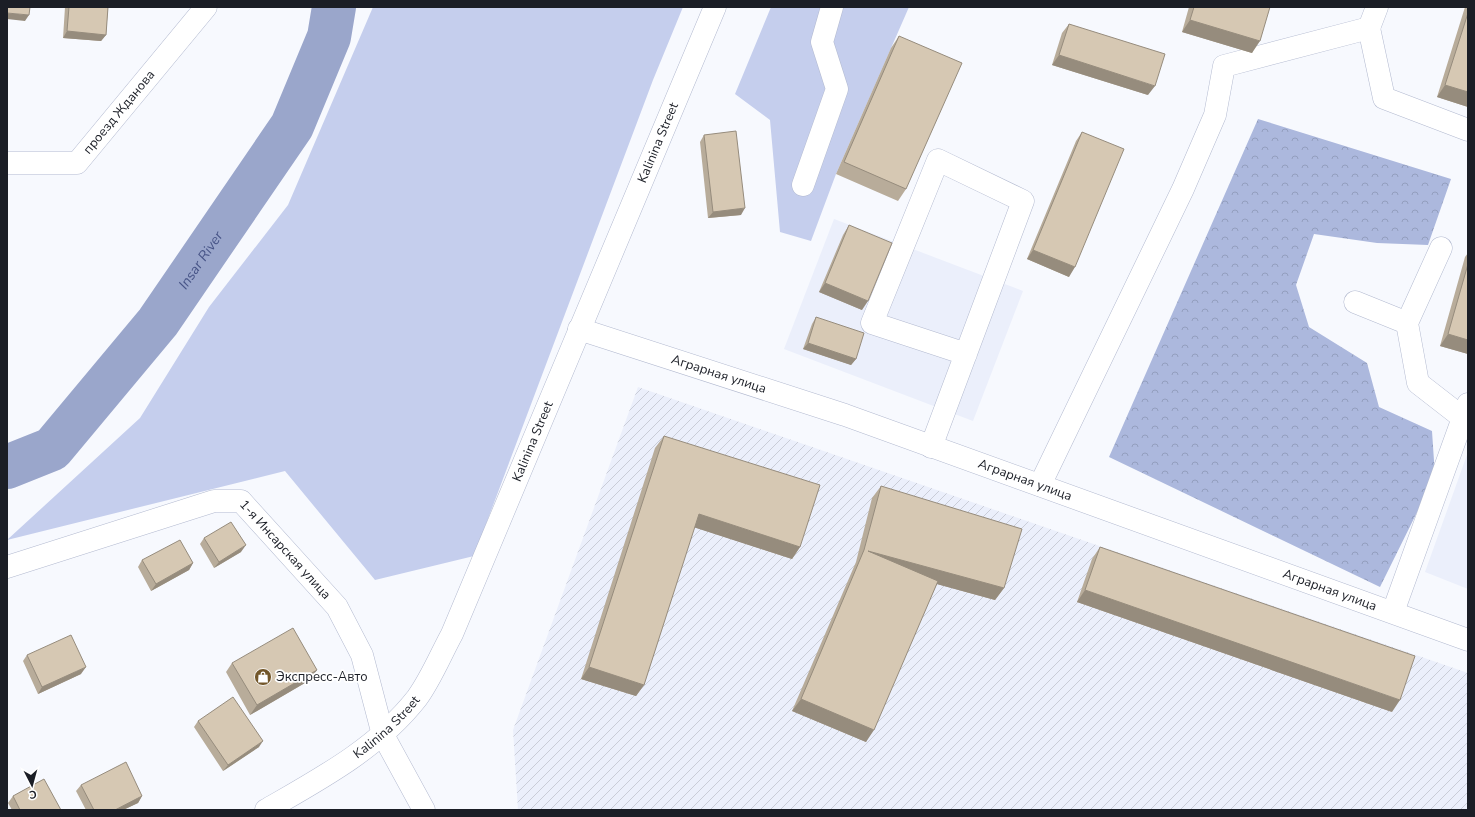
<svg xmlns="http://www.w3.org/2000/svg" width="1475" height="817" font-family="'Nunito Sans',sans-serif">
<defs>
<pattern id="industrial-furrows" width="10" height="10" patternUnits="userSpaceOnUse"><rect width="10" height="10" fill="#ebeffb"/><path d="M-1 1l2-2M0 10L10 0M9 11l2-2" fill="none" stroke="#c9ccd7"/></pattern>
<pattern id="forest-crowns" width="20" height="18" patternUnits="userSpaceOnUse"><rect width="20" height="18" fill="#acb8dd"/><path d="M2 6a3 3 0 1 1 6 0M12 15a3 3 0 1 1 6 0" fill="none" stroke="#939ebe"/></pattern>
</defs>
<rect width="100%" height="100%" fill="#f7f9fe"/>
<path fill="#ebeffb" d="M834 219 1023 291 973 421 784 349Z
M1468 452V589L1425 572Z"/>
<path fill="url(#industrial-furrows)" d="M638 387 1468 673V810H518L513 730Z"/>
<path fill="#c5ceed" d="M373 7H683L653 80 474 556 375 580 285 471 7 540 140 418 209 307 288 205Z
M771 7H909L836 174 811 241 780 232 770 120 735 94Z"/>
<path fill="url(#forest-crowns)" d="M1258 119 1451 179 1428 245 1377 243 1314 234 1296 285 1309 327 1367 363 1379 407 1432 431 1435 476 1380 587 1109 457Z"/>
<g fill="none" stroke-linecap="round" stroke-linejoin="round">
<path stroke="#9aa6cb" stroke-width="44" id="s1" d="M7 467 52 449 158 322 292 126 329 37 334 7"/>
<g stroke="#b3bad0" stroke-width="23">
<g id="minor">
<path d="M1369 28 1384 98 1468 130"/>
<path id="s2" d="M7 163H77L206 7"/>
<path d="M803 185 837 89 822 42 832 7"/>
<path d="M1441 248 1407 323 1418 383 1463 418"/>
<path d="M1355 302 1407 323"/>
<path id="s3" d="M579 329 845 415 1468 640"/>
<path d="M931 447 1023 201 938 160 872 323 966 354"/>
<path d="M1040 485 1183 189 1215 115 1224 66 1369 28 1377 7"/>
<path id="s4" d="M7 567 214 501H241L337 607 362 655 383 735 424 810"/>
<path d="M1393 612 1468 404"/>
</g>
</g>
<g stroke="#b3bad0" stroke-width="23">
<g id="major">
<path id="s5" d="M266 810C320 779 378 748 417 698 431 679 441 654 452 634L715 7"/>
</g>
</g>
<use href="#minor" stroke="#fff" stroke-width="22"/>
<use href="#major" stroke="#fff" stroke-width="22"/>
</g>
<path fill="#b8ac9a" d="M65 7H108L106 35 101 41 63 38Z
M1189 7H1270L1252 53 1182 32Z
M1465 7H1468V107L1437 97Z
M1069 24 1148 95 1052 65 1062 33Z
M899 36 906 189 898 201 836 174 891 48Z
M1082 132 1069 277 1027 259 1076 141Z
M704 135 741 215 708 218 700 142Z
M849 225 862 310 819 292 843 235Z
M1468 253V354L1440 346 1465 257Z
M816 317 856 359 851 365 803 349 812 324Z
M664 436 800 547 792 559 694 527 644 685 636 696 581 679 655 448Z
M881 486 1004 588 995 600 937 584 866 742 792 711 856 562 872 498Z
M204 538 241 552 214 568 200 544Z
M1100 547 1392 712 1077 602 1092 559Z
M142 560 193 563 189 570 151 591 138 567Z
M27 655 81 674 38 694 23 661Z
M232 663 310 680 250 715 226 672Z
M198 721 259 747 223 771 194 727Z
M81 785 142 796 138 803 123 810H86L76 791Z
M13 796 61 810H12L8 803Z"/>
<path fill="#968c7d" d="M7 13 29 15 25 21 7 19Z
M1190 20 1260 41 1252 53 1182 32Z
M67 31 106 35 101 41 63 38Z
M1059 55 1155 86 1148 95 1052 65Z
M1445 85 1468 92V107L1437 97Z
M745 208 741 215 708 218 713 212Z
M1033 250 1075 267 1069 277 1027 259Z
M825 283 868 301 862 310 819 292Z
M1448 334 1468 340V354L1440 346Z
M808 343 856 359 851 365 803 349Z
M699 514 800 547 792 559 690 526Z
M246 545 241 552 214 568 219 562Z
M868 551 1004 588 995 600 860 563Z
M193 563 189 570 151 591 156 584Z
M1085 590 1400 700 1392 712 1077 602Z
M86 667 81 674 38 694 42 687Z
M589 667 644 685 636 696 581 679Z
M317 670 310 680 250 715 257 705Z
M801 699 874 730 866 742 792 711Z
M263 741 259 747 223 771 228 765Z
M142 796 138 803 123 810H115Z"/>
<path fill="#d6c8b3" stroke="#968c7d" d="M7 7H30L29 15 7 13Z
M69 7H108L106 35 67 31Z
M1194 7H1270L1260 41 1190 20Z
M1468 13V92L1445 85Z
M1069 24 1165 54 1155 86 1059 55Z
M899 36 962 63 906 189 844 162Z
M736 131 745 208 713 212 704 135Z
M1082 132 1124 149 1075 267 1033 250Z
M849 225 892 243 868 301 825 283Z
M1468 264V340L1448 334Z
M816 317 864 333 856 359 808 343Z
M664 436 820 485 800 547 699 514 644 685 589 667Z
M881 486 1022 529 1004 588 868 551 938 581 874 730 801 699 864 550Z
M231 522 246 545 219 562 204 538Z
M180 540 193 563 156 584 142 560Z
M1100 547 1415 656 1400 700 1085 590Z
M293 628 317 670 257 705 232 663Z
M71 635 86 667 42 687 27 655Z
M233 697 263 741 228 765 198 721Z
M126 762 142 796 115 810H94L81 785Z
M44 779 61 810H20L13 796Z"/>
<defs>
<g id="shop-disc" transform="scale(0.9)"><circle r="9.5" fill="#73572a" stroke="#fff"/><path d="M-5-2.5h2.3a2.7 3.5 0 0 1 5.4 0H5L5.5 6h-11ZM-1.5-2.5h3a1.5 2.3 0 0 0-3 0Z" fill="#fff"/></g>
</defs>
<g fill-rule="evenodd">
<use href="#shop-disc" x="263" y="677"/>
</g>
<g text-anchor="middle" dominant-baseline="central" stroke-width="3.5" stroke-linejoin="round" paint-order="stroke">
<g font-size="13" fill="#1b1e26" stroke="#fff">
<text stroke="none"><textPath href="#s2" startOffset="136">проезд Жданова</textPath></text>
<text stroke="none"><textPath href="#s5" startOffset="795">Kalinina Street</textPath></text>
<text stroke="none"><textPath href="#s3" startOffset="147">Аграрная улица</textPath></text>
<text stroke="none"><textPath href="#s5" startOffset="471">Kalinina Street</textPath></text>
<text stroke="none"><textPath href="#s3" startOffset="471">Аграрная улица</textPath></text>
<text stroke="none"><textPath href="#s4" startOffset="310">1-я Инсарская улица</textPath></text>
<text stroke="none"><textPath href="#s3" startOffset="795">Аграрная улица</textPath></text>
<text stroke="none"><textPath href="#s5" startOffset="147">Kalinina Street</textPath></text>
</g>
<g font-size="13" fill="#1b1e26" stroke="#fff" text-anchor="start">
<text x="276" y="677">Экспресс-Авто</text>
</g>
<g font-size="14" font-style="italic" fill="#475487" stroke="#fff">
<text stroke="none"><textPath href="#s1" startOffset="289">Insar River</textPath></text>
</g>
</g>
<rect width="1475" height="817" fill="none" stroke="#1b1e26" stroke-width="16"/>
<g transform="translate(32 785) rotate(174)" stroke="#ffffff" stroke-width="3" paint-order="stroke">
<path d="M0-3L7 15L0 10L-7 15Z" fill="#1b1e26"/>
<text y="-6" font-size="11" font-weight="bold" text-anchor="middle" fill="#1b1e26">С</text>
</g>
</svg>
